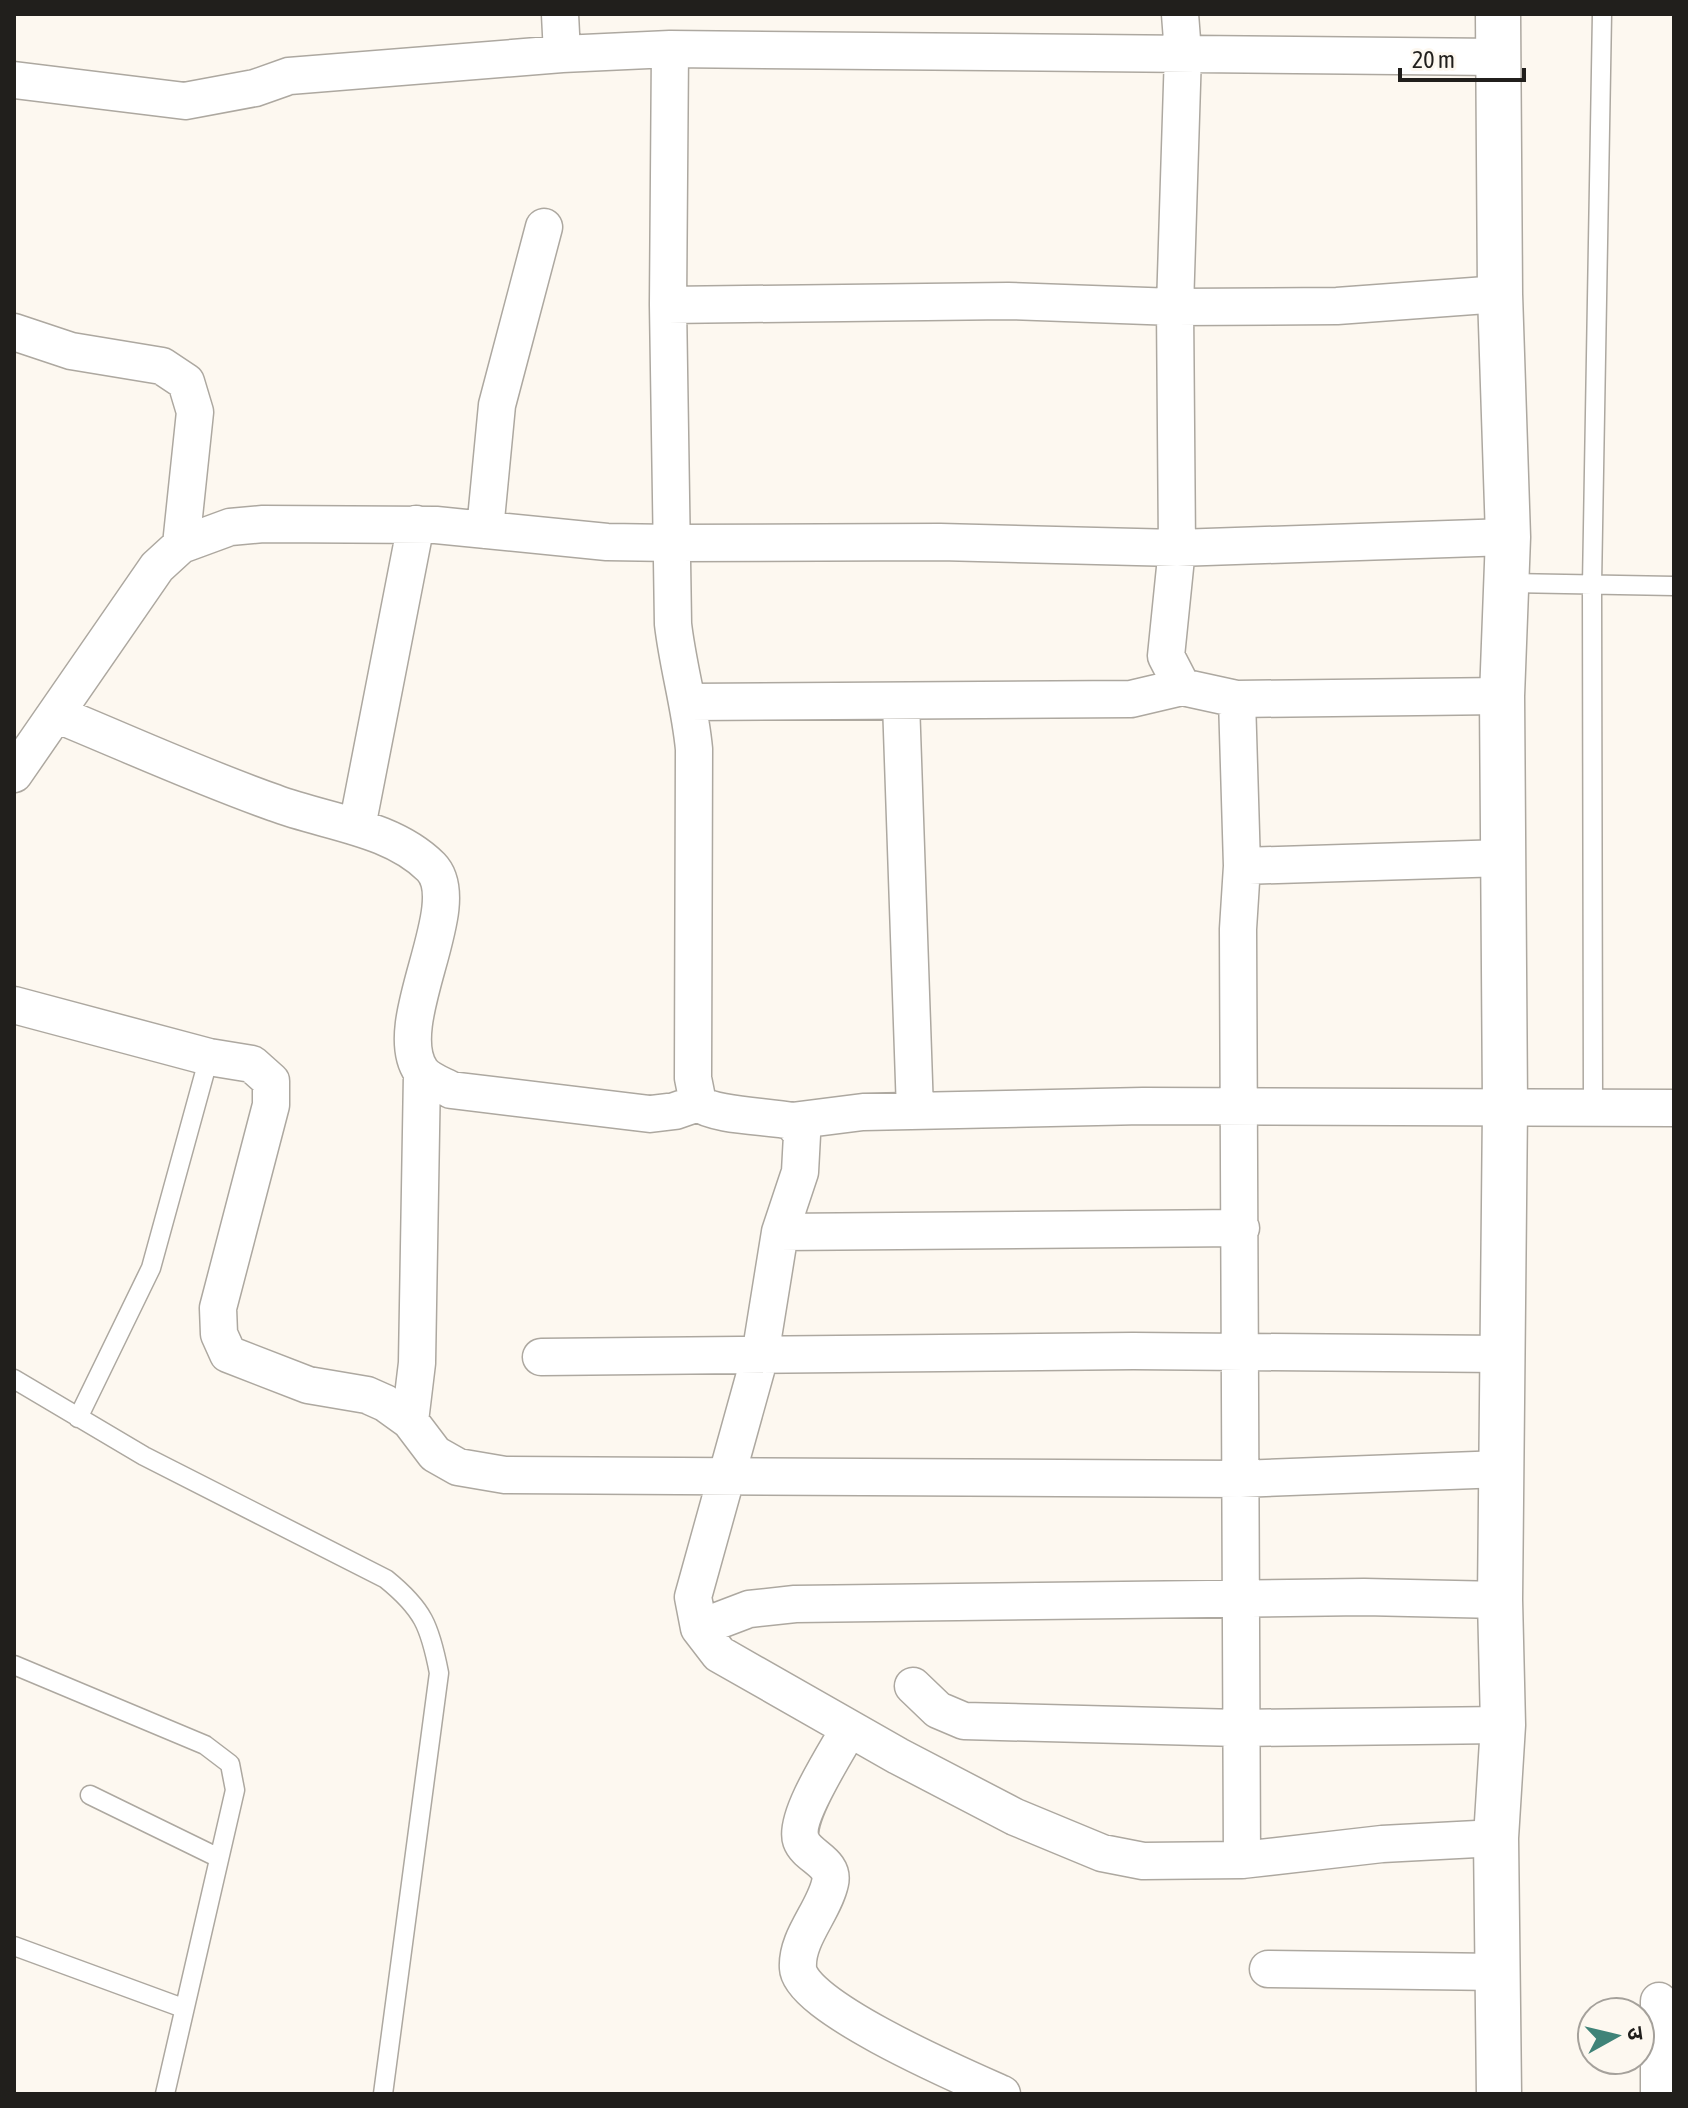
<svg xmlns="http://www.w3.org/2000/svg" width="1688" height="2108" font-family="'Asap Condensed','Noto Sans Devanagari',sans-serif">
<rect width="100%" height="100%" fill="#fdf8f0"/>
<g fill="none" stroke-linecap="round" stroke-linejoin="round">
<g stroke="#ada8a0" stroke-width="21">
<path id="service" d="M1506 583 1674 586
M1593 1106 1592 585 1602 14
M14 1379 144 1456 386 1579C423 1609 430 1626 439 1673L383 2094
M78 1418 151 1268 209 1057
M14 1665 205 1745 230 1764 235 1790 165 2094
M90 1795 219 1858
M14 1946 183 2008"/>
</g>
<g stroke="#ada8a0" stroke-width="39">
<path id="minor" d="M560 14 562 54 670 49 668 305 673 624C678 667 690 706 694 749L693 1078 698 1103C715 1116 767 1116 792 1121L802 1135 800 1172 780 1232 760 1356 693 1597 699 1628 719 1654 898 1756 1015 1817 1102 1853 1143 1861 1242 1860 1382 1844 1496 1838
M1180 14 1183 53 1175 307 1177 548 1166 656 1182 687 1237 699 1502 696
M670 49 1499 57
M14 80 185 101 255 88 289 76 562 54
M668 305 1008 301 1175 307 1337 306 1500 294
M14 332 71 351 162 366 186 382 195 412 181 545
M485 530 497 405 544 227
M1237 699 1242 866 1238 929 1242 1860
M690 702 1131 699 1182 687
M901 702 915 1111
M56 714C129 744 201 777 275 803 325 822 391 827 431 867 468 905 388 1023 421 1071 427 1080 442 1085 451 1090L650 1114 675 1111 698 1103
M14 774 157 567 181 545 230 527 263 524 436 525 607 542 673 543 940 542 1177 548 1508 537
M357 827 416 524
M1242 866 1504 858
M14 1005 209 1057 252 1064 271 1081V1105L218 1308 219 1334 228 1354 308 1385 367 1395 385 1403 410 1421 435 1454 458 1467 505 1475 1240 1479 1502 1469
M792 1121 863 1112 1143 1106 1674 1108
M780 1232 1241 1228
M541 1357 1133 1351 1503 1354
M410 1421 417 1363 422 1074
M699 1628 749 1609 795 1604 1364 1597 1500 1600
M913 1686 938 1710 964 1721 1238 1728 1503 1725
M849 1729C837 1751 793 1818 801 1840 807 1857 835 1862 830 1883 824 1911 796 1938 798 1968 800 2007 966 2078 1002 2094
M1268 1969 1498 1972
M1659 2094V2001"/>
</g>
<g stroke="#ada8a0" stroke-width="47">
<path id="tertiary" d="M1498 14 1500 294 1508 537 1502 696 1505 1106 1500 1600 1503 1725 1496 1838 1499 2094"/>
</g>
<use href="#service" stroke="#fff" stroke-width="18"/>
<use href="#minor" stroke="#fff" stroke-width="36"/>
<use href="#tertiary" stroke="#fff" stroke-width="44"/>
</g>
<rect width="1688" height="2108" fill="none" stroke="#211f1c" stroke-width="32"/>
<g transform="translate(1616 2036) rotate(82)"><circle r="38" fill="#fdf8f0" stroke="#a5a19b" stroke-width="2"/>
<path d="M0-6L14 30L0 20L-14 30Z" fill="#3f8378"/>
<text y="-12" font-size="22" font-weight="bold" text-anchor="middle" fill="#211f1c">उ</text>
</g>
<path d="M1400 68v12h124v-12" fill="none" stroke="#211f1c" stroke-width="4"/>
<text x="1412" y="68" font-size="24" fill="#211f1c" stroke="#fdf8f0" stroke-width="6" paint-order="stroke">20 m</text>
</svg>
